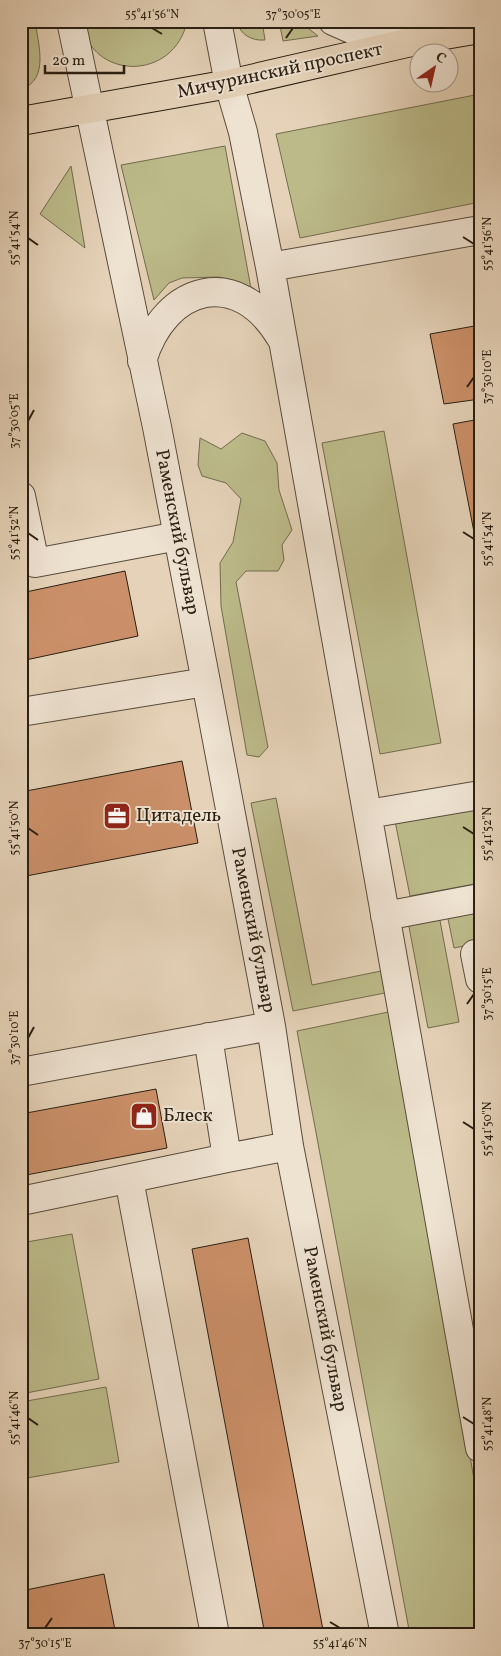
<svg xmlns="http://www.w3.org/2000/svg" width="501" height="1656" font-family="Vollkorn,serif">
<rect width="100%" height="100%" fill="#e5d2b8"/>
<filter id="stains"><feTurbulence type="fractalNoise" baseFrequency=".004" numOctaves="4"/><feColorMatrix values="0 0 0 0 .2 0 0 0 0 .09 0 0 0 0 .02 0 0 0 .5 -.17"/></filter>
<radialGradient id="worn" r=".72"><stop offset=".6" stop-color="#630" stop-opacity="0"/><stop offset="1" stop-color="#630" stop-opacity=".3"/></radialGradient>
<path fill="#bcba89" stroke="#736c4e" d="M21 21H35C38 43 50 80 21 89Z
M81 21H187C175 81 91 82 81 21Z
M236 21H262L265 40C251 41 241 35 236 21Z
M279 21H299L318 36 283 41Z
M480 94V202L300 238 276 134Z
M225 146 252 294 240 283 219 277 182 278 169 283 154 300 121 165Z
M71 166 85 248 40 214Z
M384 431 441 743 380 754 322 443Z
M242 433 265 441 277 463 279 490 292 530 282 545 284 560 278 571H246L236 582 268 747 259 757 247 755 221 606 220 563 233 542 241 499 226 483 202 476 198 465 200 438 221 449Z
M276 798 312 985 386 970 390 992 293 1011 251 803Z
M480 800V883L410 896 394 816Z
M480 903V943L454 948 446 909Z
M438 910 459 1022 428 1028 407 916Z
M393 1011 480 1514V1635H410L297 1031Z
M72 1234 99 1379 21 1394V1243Z
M106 1387 119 1462 21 1479V1402Z"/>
<path fill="#cb9069" stroke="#2a1f12" d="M480 325V399L444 404 430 334Z
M480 419V563L453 424Z
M125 571 138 636 21 661V593Z
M182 761 198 843 21 877V792Z
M156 1089 167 1148 21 1176V1114Z
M248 1238 324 1635H265L192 1249Z
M104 1574 116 1635H21V1591Z"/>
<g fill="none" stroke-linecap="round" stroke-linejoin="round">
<g stroke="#594c3c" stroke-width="30">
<path id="minor" d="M71 21 157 427 206 682 271 1026 289 1146 385 1635
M217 21 229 84 243 132 270 267 480 1448
M333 21 358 32 417 37
M270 267 480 230
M142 361C165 284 238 265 281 338
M21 496 35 563 178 536
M21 712 206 682
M368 814 480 795
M385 916 480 898
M480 954H475L480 979
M21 1072 271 1026
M227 1158 289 1146
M129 1179 215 1635
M21 1201 227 1158 208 1037"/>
</g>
<g stroke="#2a1f12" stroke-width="30">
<path id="major" d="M21 121 229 84 433 37 480 29"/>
</g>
<use href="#minor" stroke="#eee2d1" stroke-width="28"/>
<use href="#major" stroke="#e5d2b8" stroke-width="28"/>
</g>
<path fill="none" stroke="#2a1f12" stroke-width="2" d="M152 28 162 34M286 38 293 28M463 237 474 244M28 238 38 245M467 387 474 377M28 421 34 410M463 532 474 539M28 533 38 540M463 827 474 834M28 828 38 835M467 1004 474 994M28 1038 34 1027M463 1122 474 1129M463 1417 474 1424M28 1418 38 1425M330 1622 340 1628M45 1628 52 1618"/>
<defs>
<g id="office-square" transform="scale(1.4375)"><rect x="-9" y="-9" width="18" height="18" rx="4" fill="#8f2418" stroke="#eee2d1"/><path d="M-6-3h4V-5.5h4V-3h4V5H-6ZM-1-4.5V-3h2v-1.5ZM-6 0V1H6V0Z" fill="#fff"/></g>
<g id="shop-square" transform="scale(1.4375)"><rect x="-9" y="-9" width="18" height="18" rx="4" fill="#8f2418" stroke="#eee2d1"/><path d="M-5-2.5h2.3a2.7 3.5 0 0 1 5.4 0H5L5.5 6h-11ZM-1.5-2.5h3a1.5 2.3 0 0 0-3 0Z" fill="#fff"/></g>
</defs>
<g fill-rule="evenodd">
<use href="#office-square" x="117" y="816"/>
<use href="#shop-square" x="144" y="1116"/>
</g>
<g text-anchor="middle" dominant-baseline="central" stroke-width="4" stroke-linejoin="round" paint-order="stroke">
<g font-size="19" fill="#2a1f12" stroke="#eee2d1">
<text transform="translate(280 71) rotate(-12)">Мичуринский проспект</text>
<text transform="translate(177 532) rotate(79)">Раменский бульвар</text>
<text transform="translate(253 930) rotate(79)">Раменский бульвар</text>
<text transform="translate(325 1329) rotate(79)">Раменский бульвар</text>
</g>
<g font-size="19" fill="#2a1f12" stroke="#eee2d1" text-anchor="start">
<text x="136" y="816">Цитадель</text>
<text x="163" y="1116">Блеск</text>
</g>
</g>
<rect width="501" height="1656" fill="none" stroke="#e5d2b8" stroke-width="55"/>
<g transform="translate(434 68) rotate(34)"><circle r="24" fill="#eee2d1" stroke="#a09485"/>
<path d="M0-4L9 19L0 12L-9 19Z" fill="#8f2418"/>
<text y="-8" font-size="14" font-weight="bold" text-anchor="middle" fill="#2a1f12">С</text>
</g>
<path d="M45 65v8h79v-8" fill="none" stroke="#2a1f12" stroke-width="2.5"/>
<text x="52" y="65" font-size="15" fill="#2a1f12" stroke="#eee2d1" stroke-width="4" paint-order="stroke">20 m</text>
<rect x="28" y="28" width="446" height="1600" fill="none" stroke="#2a1f12" stroke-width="2"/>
<g font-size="12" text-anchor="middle" fill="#2a1f12">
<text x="152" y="18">55°41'56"N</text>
<text x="293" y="18">37°30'05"E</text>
<text transform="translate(14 238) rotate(-90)" y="4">55°41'54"N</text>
<text transform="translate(487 244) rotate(-90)" y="4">55°41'56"N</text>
<text transform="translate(487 377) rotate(-90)" y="4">37°30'10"E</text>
<text transform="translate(14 421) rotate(-90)" y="4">37°30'05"E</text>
<text transform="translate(14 533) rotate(-90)" y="4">55°41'52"N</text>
<text transform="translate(487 539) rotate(-90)" y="4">55°41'54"N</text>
<text transform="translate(14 828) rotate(-90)" y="4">55°41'50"N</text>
<text transform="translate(487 834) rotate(-90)" y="4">55°41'52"N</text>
<text transform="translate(487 994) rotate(-90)" y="4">37°30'15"E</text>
<text transform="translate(14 1038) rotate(-90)" y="4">37°30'10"E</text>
<text transform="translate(487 1129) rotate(-90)" y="4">55°41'50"N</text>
<text transform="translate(14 1418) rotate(-90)" y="4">55°41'46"N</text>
<text transform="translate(487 1424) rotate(-90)" y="4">55°41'48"N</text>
<text x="45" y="1647">37°30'15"E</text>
<text x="340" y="1647">55°41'46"N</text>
</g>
<rect width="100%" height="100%" filter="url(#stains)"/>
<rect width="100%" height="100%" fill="url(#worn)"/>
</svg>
